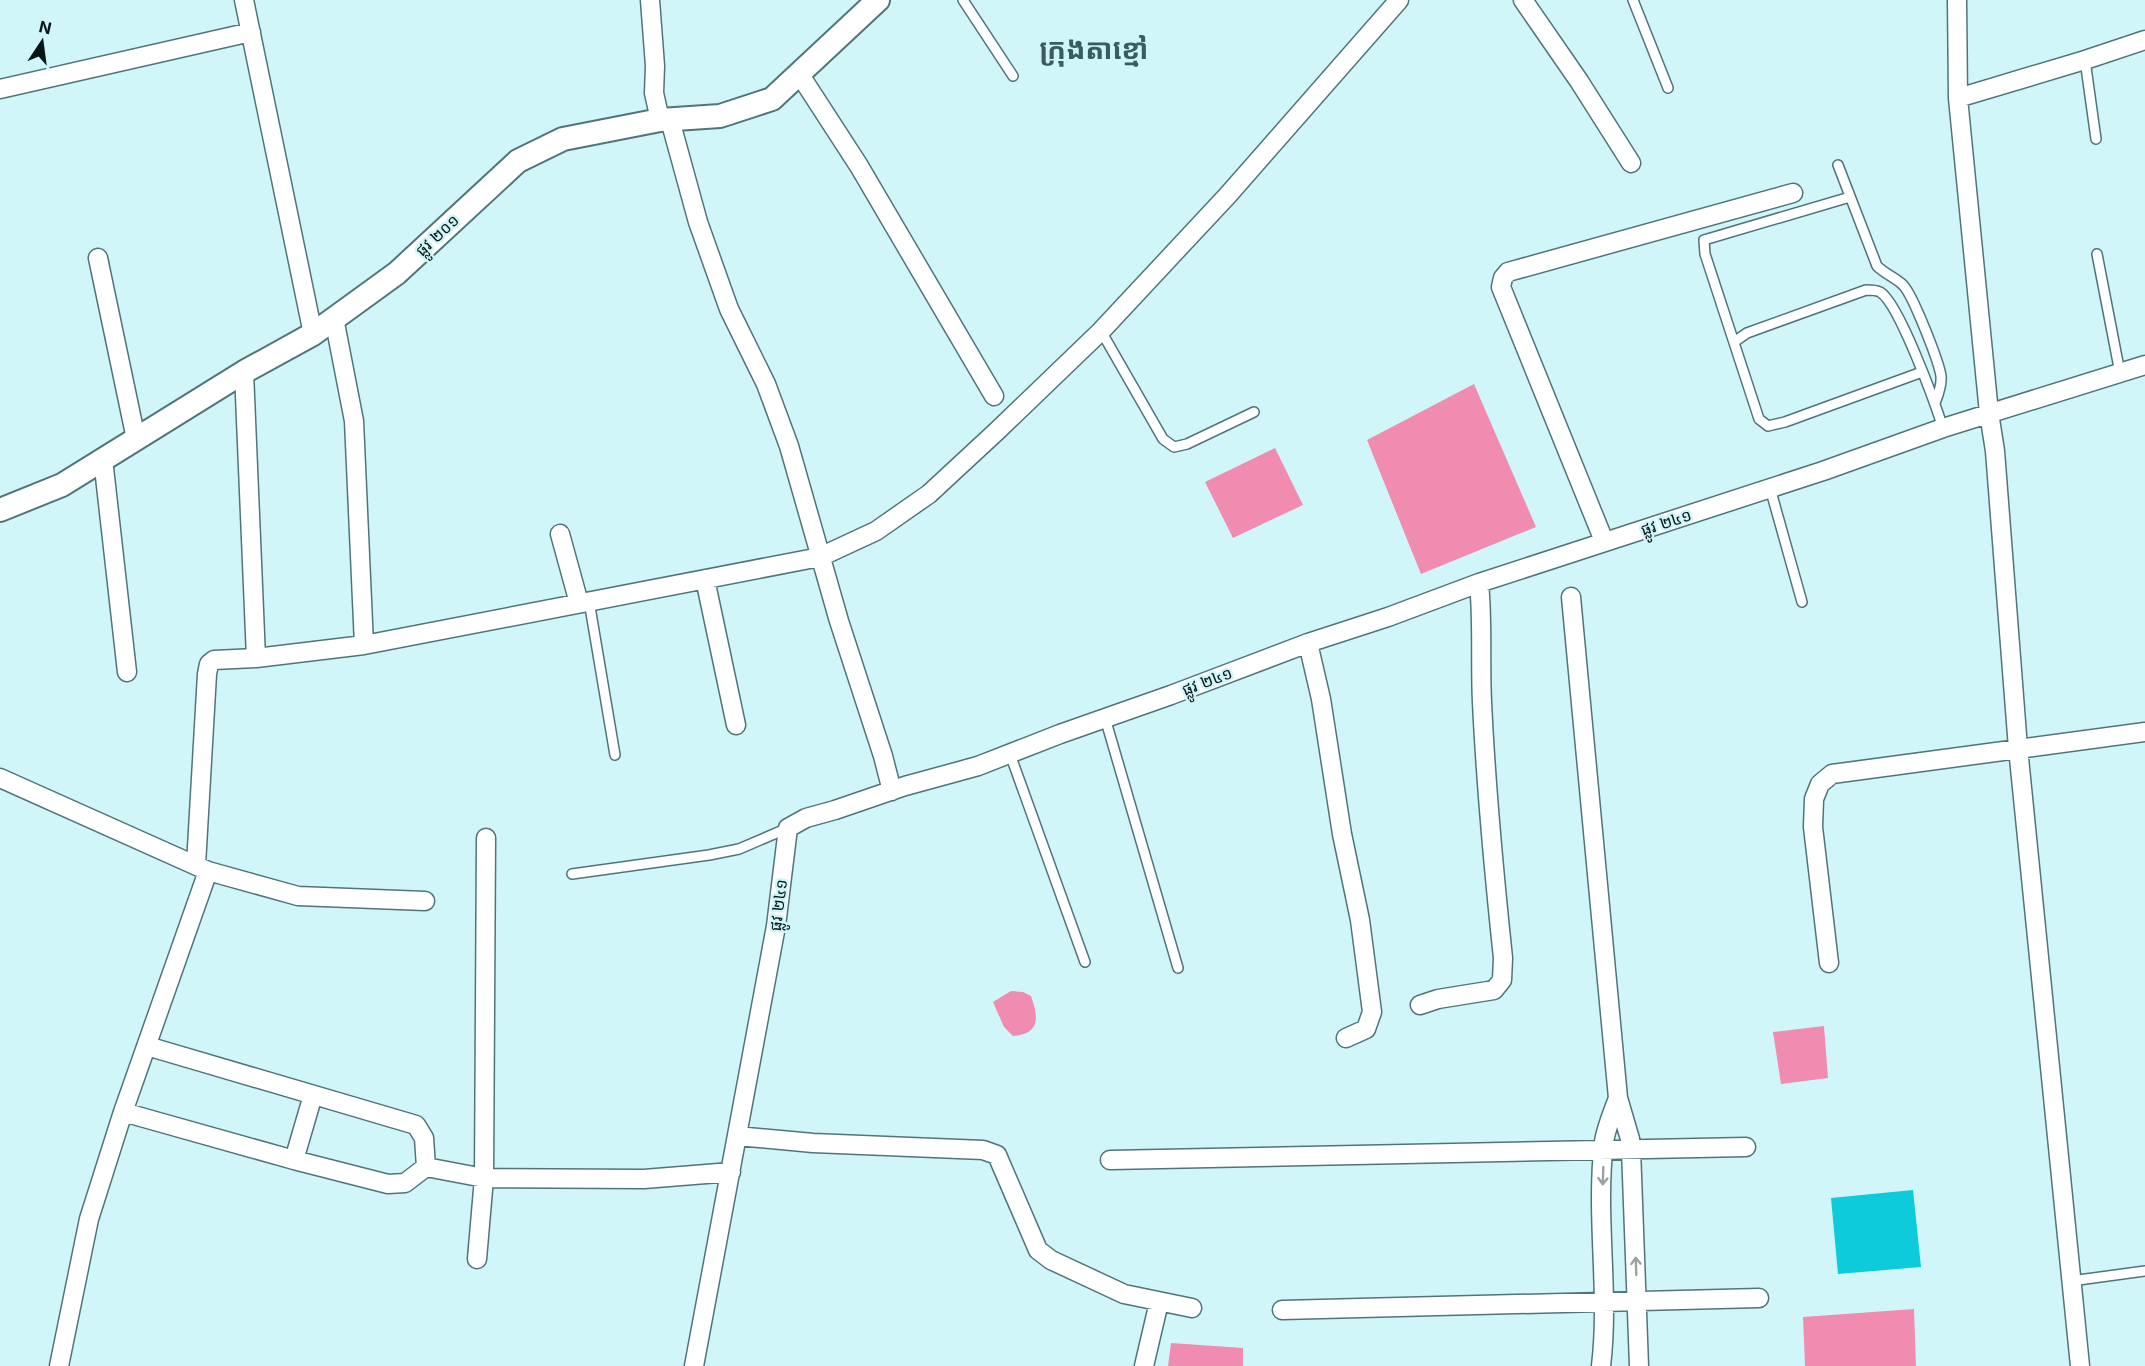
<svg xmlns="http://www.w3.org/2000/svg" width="2145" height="1366" font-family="Inter,'Noto Sans Khmer',sans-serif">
<rect width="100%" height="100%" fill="#d0f6fa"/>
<path fill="#f18cb1" d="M1474 384 1536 527 1421 574 1367 440Z
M1275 448 1303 505 1233 538 1205 482Z
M1011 991 1023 992 1031 996C1039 1018 1040 1034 1013 1036L1004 1027 993 1002Z
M1824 1026 1828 1078 1781 1084 1773 1032Z
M1914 1309 1916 1366H1805L1803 1317Z
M1171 1343 1243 1348V1366H1168Z"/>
<path fill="#0ecbdb" d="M1913 1190 1921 1267 1838 1274 1831 1198Z"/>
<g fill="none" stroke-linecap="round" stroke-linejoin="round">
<g stroke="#527478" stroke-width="12">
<path id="service" d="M963 0 1013 76
M1633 0 1668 88
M2085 60 2096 139
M1838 165 1877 266C1885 274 1896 278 1903 285 1913 295 1939 362 1941 376 1942 386 1938 395 1935 403
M1850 197 1704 240 1705 254 1759 419 1768 426 1785 422 1922 372
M2097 254 2120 373
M1101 331 1163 439 1174 447 1187 444 1254 412
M1734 342 1747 333 1866 290C1870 290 1876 290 1880 292 1899 303 1935 403 1943 428
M1770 488 1802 602
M589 601 615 755
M1105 718 1178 968
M1010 754 1085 962
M572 874 709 855 739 849 788 828
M2071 1281 2145 1271"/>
</g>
<g stroke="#527478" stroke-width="21">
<path id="minor" d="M244 0 313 334
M650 0 655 66 654 93 660 120
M1523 0 1579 81 1631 163
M1957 0 1958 98 1989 413 1995 451 2018 748 2080 1366
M800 75 859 166 994 396
M0 89 251 32
M1958 98 2085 60 2145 40
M670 120 698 222 729 309 766 384 789 446 839 621 883 756 892 791
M98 258 136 439
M334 318 354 421 364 645
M244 372 256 658
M103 459 127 672
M560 534 579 603
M1604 541 1501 287 1503 278 1508 272 1793 193
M705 579 736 725
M1571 597 1618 1098 1630 1139 1631 1149 1639 1366
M1308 643 1321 699 1342 834 1360 920 1372 1012 1366 1029 1346 1038
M0 778 208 871 298 896 425 901
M196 865 207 674 209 664 214 660 256 658 364 645 820 557 876 531 929 494 997 431 1101 331 1228 195 1399 0
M1829 963 1813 827 1814 799 1820 784 1832 774 2145 732
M1420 1005 1438 999 1494 990 1502 980 1503 958C1494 873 1486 788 1482 702 1480 663 1483 622 1479 583
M147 1046 416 1125 424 1138 426 1167 484 1178 644 1179 731 1172
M123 1112 294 1160 388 1184 405 1183 426 1167
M737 1136 813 1143 983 1150 997 1155 1038 1250 1051 1260 1124 1294 1192 1308
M294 1160 313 1095
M1110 1160 1746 1147
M477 1259 484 1178 486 838
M1282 1310 1759 1298
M59 1366 89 1219 123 1112 208 871
M694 1366 776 926 788 828 806 818 835 810 905 786 978 766 1060 734 1171 695 1308 643 1388 617 1479 583 1823 471 1943 428 2145 365
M1144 1366 1159 1302
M1601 1366C1610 1292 1595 1216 1604 1142 1606 1128 1613 1112 1618 1098"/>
</g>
<g stroke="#527478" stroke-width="26">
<path id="tertiary" d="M0 510 62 485 244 372 313 334 397 273 518 161 563 139 660 120 720 116 772 99 878 0"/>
</g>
<use href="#service" stroke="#fff" stroke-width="9"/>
<use href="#minor" stroke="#fff" stroke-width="18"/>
<use href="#tertiary" stroke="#fff" stroke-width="22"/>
</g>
<defs><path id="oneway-shaft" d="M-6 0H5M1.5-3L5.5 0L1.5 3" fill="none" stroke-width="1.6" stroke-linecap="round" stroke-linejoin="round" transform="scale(1.5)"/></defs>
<g stroke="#9ca1a2">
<use href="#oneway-shaft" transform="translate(1603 1176) rotate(92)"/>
<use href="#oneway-shaft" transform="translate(1636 1266) rotate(-92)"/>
</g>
<g text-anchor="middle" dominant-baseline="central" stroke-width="5" stroke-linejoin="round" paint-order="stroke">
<g font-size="16" fill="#071517" stroke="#d0f6fa">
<text transform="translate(437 235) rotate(-43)">ផ្លូវ ២០១</text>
<text transform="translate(1666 522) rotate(-18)">ផ្លូវ ២៤១</text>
<text transform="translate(1207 681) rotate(-21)">ផ្លូវ ២៤១</text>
<text transform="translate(778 905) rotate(-83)">ផ្លូវ ២៤១</text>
</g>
<g font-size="28" font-weight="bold" fill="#3a5c60" stroke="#d0f6fa">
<text x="1094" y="49">ក្រុងតាខ្មៅ</text>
</g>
</g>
<g transform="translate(42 42) rotate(13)" stroke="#d0f6fa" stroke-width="4.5" paint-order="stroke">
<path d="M0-4.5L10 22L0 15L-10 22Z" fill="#071517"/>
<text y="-9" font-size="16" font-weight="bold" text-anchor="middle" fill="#071517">N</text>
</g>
</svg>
